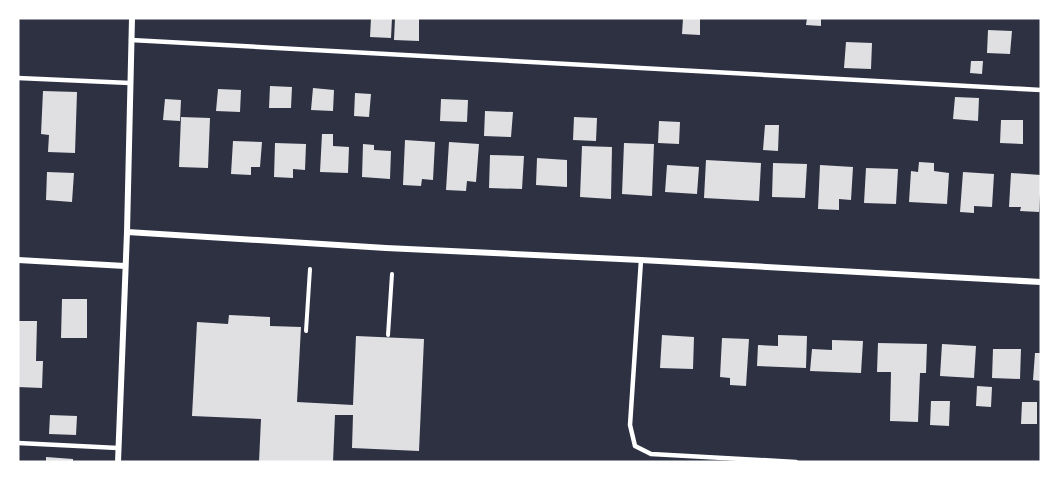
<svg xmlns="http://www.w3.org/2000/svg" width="1059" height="480" font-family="'Space Grotesk',sans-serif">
<rect width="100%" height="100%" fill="#2d3142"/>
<path fill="#e0e0e3" d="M371 18H392L391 38 370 37Z
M395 18H419V41L394 40Z
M683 18H700V35L682 34Z
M807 18H821V26L806 25Z
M988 30 1012 31 1010 54 987 53Z
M846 42 872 43 871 69 844 68Z
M971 61H983L982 74 970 73Z
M270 86 292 87 291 108H269Z
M313 88 334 90 333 111 311 110Z
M218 89 241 90 240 112 216 111Z
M43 91 77 92 75 153 48 152 49 135 41 134Z
M355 93 371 94 369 117 354 116Z
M955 97 979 98 978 121 953 119Z
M165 99 181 100 180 121 163 120Z
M441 99 468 100 467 122 440 121Z
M485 111 513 112 511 137 484 136Z
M181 117 210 118 208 168 179 167Z
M574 117 597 118 596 141 573 140Z
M1001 120H1023V144L1000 143Z
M659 121 680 122 679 144 658 143Z
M765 125H779L778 151 763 150Z
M322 134H333V146L349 147 348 173 320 172Z
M405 140 435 142 433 180 422 179 421 186 403 185Z
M233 141 262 142 260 167H251V175L231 174Z
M449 142 479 144 476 182 467 181 466 191 446 190Z
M275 143 306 144 305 170 293 169V178L274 177Z
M624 143 654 144 652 196 622 194Z
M363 144 374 145V150L391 151 390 179 362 177Z
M582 146 612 147 611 199 580 197Z
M490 155 524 156 522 189 489 188Z
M537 158 567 160V187L536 185Z
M706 160 761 163 759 201 704 198Z
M919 162 934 163V171L949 173 947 204 909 202 911 171 918 172Z
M773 163 807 164 805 198 772 197Z
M667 165 699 167 697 194 665 192Z
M820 165 853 167 851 200 839 199V210L818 209Z
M866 168 898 169 896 204 864 203Z
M47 172 74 173 72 202 46 200Z
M963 172 994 174 992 207 974 206V213L960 212Z
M1011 173 1041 175 1039 212 1020 211 1021 207H1009Z
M62 299H87V338H61Z
M229 315 270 317V326L301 327 297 402 353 405 356 336 424 339 419 451 352 448 353 415H335L333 462H259L261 419 192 416 197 322 228 324Z
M18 321H37L36 361H43L42 388 18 387Z
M662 335 694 337 693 369 660 368Z
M778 335 807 336 806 368 757 366 758 345 778 346Z
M722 338 749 339 746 386 730 385V378L720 377Z
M832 340 863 341 861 373 810 371 812 349 832 350Z
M878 343 927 344 926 373H920L918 422 890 421 891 372H877Z
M942 344 976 346 974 378 940 376Z
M993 349H1021L1020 379 992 378Z
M1035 353H1041V381L1033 380Z
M977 386 992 387 991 407 976 406Z
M931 401H950L949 426 930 425Z
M1022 402H1037V424H1021Z
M50 415 77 416 76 435 49 434Z
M46 457 73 459V462H46Z"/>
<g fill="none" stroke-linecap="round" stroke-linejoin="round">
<path stroke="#fff" stroke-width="4" d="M306 331 310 269
M388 335 392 274"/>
<path stroke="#fff" stroke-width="4.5" d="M131 40 1041 90
M18 78 130 83
M641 260 630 425 635 446 651 454 796 462
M18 443 118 448"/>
<path stroke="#fff" stroke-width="6" d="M127 232 386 248 641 260 1041 282
M18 260 125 266
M118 462 127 232 132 18"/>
</g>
<rect width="1059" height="480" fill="none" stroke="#ffffff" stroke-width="39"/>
</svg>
